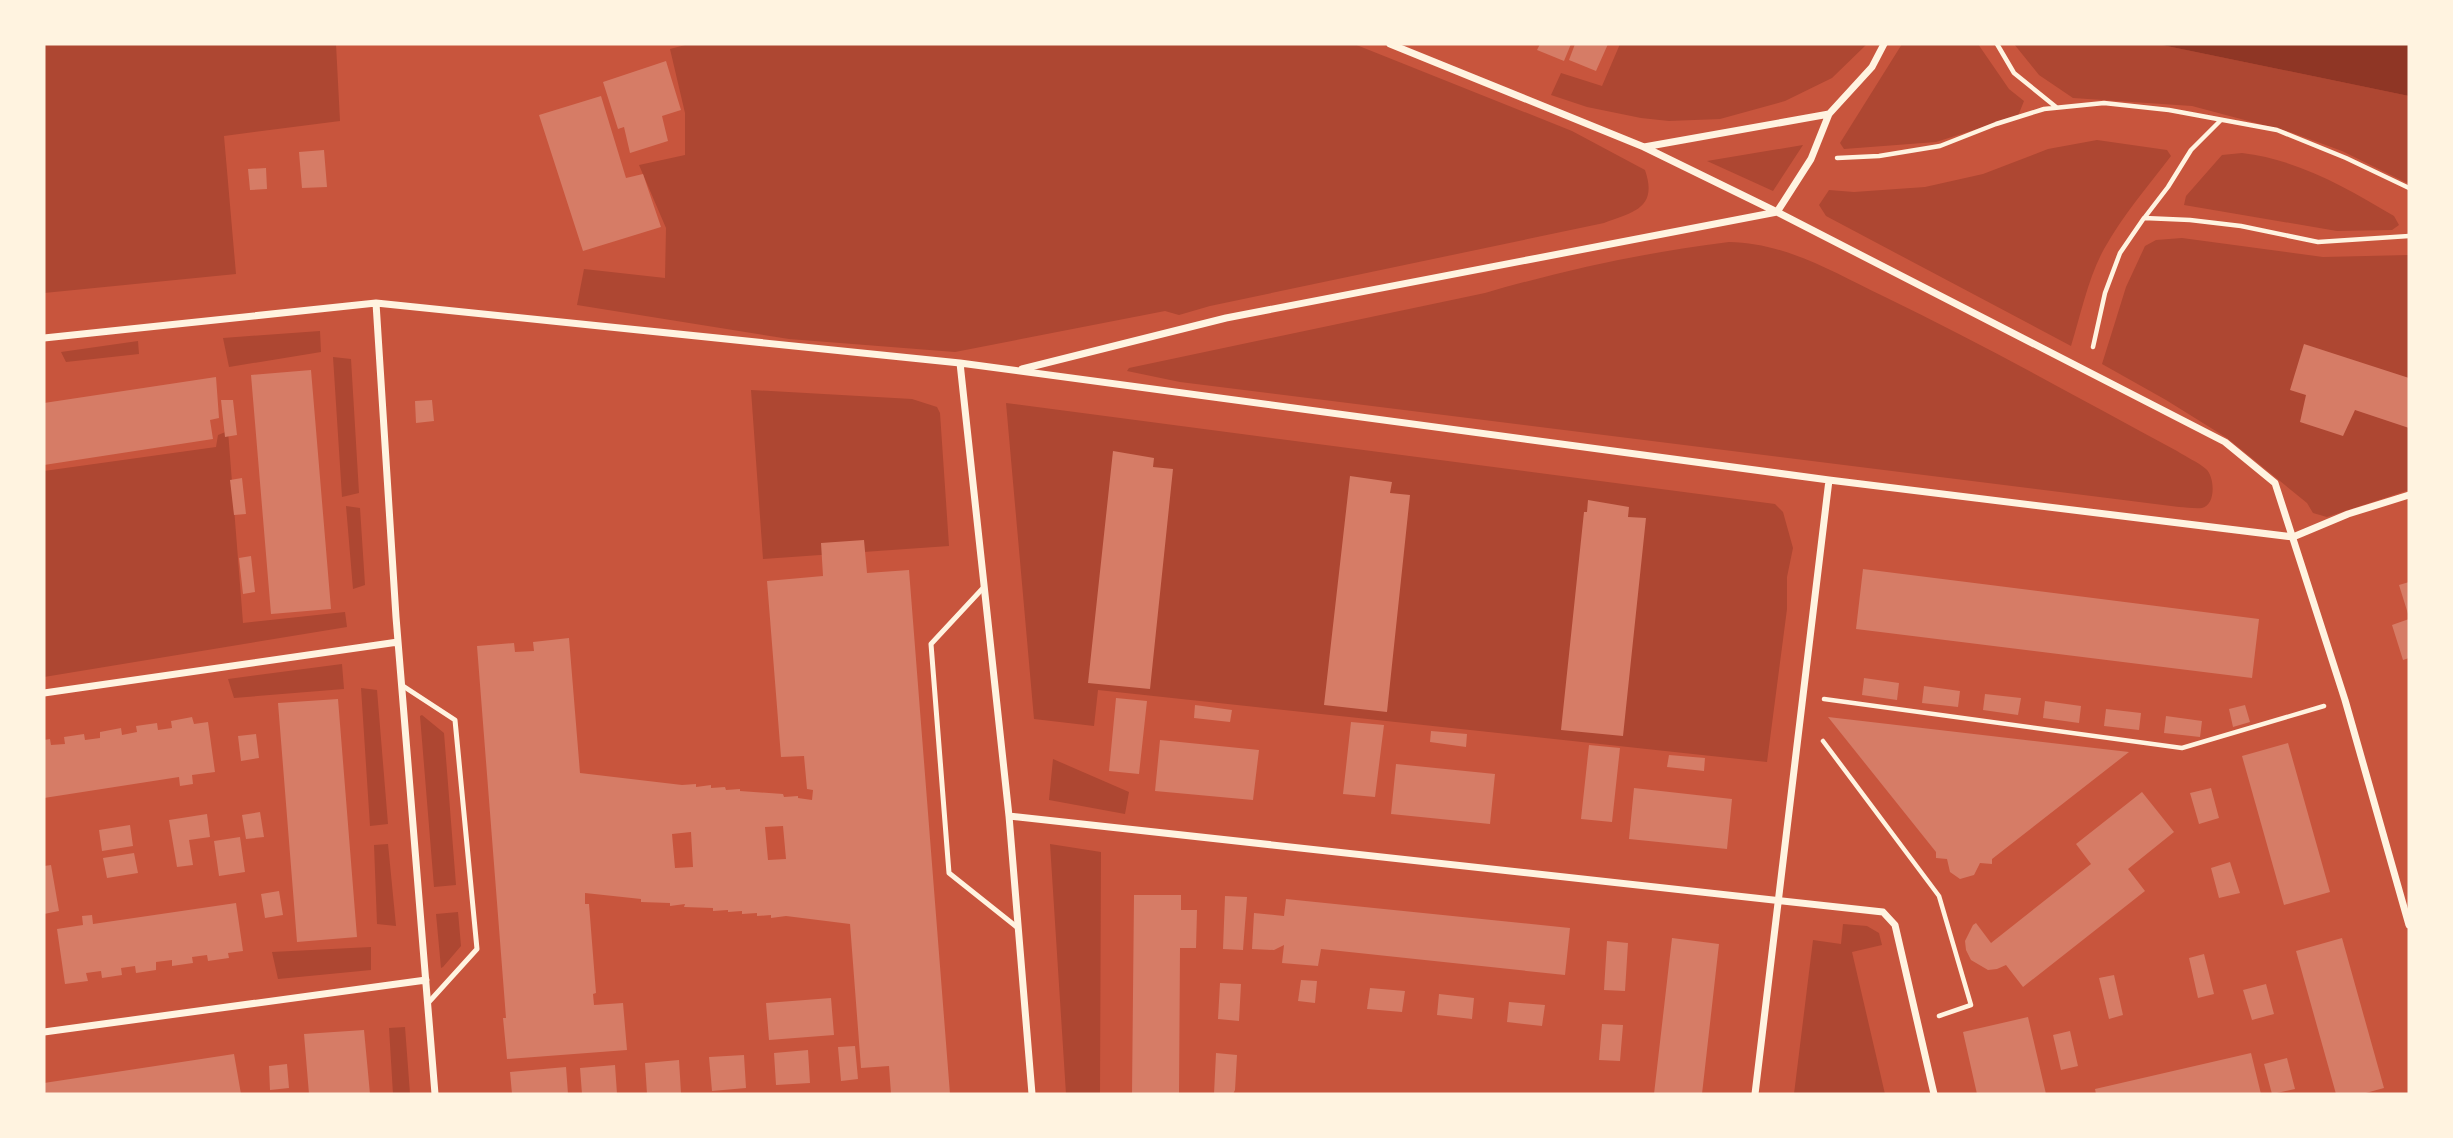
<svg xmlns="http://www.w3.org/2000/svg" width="2453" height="1138" font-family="'Open Sans',sans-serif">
<rect width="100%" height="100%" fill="#c8553d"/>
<path fill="#ae4732" d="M44 44H336L340 121 224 136 236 274 44 293Z
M689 44H1354L1572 131 1645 170C1658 208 1634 212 1604 223L1210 306 1179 315 1165 311 955 352 789 339 577 305 584 269 665 278 666 228 639 165 685 155V113L670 49Z
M1620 44H1867L1832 78 1785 101 1720 119 1669 121 1641 118 1587 107 1551 95 1561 73 1602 86Z
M1902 44H1978L2009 89 2024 101 2018 116 1936 142 1844 149 1840 143Z
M2014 44H2157L2409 96V184L2342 151 2290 132 2192 106 2073 98 2039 75Z
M2097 140 2167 150 2171 156C2148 186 2123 215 2104 249 2088 278 2081 314 2071 346L1826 216 1819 205 1829 190 1854 192 1925 187 1983 174 2048 149Z
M1803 145 1773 191 1707 161Z
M2242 153C2299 160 2345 187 2394 216L2399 225 2392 230 2337 231 2184 205 2186 196 2222 155Z
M2182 238 2323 257 2409 255V490L2327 517 2313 513 2307 503 2227 438 2166 400 2102 364 2126 287 2145 246 2156 240Z
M1729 242C1786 243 1833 272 1883 296 1983 344 2080 399 2177 451 2186 457 2198 462 2206 469 2215 477 2216 505 2202 508 2195 509 2186 507 2179 507L1180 382 1127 371 1129 368 1485 293C1564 270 1647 252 1729 242Z
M320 331 321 352 229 367 223 338Z
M138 341 139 354 66 362 61 352Z
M333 357 351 359 359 493 342 497Z
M751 390 912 399 937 407 940 413 949 546 763 559Z
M1006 403 1775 504 1783 512 1793 548 1787 577V609L1767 762 1098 690 1094 726 1034 719Z
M228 431 243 623 345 612 347 627 44 677V471L216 447 218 435Z
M346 506 360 508 365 585 353 589Z
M342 664 344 689 234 698 228 679Z
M361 688 377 690 388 824 370 826Z
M422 715 444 733 456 885 434 887 420 716Z
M1053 759 1129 792 1125 814 1049 800Z
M388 844 396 926 377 924 374 845Z
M1050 844 1101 852 1100 1094H1066Z
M458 912 461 946 443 967 441 968 436 914Z
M1843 924 1867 926 1879 933 1882 945 1852 952 1885 1094H1794L1813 940 1841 944Z
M371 947V970L278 979 272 952Z
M405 1027 410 1094H393L389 1028Z"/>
<path fill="#8f3625" d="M2157 44H2409V96Z"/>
<path fill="#d67c66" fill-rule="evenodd" d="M1540 44H1571L1564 61 1537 50Z
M1575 44H1608L1596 71 1569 60Z
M666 61 681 110 662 116 668 141 630 153 624 127 618 129 603 82Z
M601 96 626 178 643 174 661 227 583 251 539 115Z
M324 150 327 187 302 188 299 152Z
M266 168 267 189 250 190 248 169Z
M2304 344 2409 378V428L2355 410 2343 436 2300 422 2306 395 2290 390Z
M311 370 331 609 271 614 251 375Z
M216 377 219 418 210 420 213 439 44 465V403Z
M221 400H233L237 435 225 437Z
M432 400 434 421 416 423 415 401Z
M1113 451 1154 458 1153 467 1173 469 1150 689 1088 683Z
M1350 476 1392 482 1390 493 1410 495 1387 712 1324 705Z
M242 478 246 514 234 515 230 480Z
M1588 500 1629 507 1628 517 1646 518 1623 736 1561 730 1584 512H1587Z
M864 540 867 573 909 570 950 1094H891L889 1066 861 1068 850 924 786 916 771 918V915L757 916V913L742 914V911L728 912V910L713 911V908L684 907 685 904 670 906V903L641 902V899L585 893V904H589L596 993 593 994 594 1005 623 1003 627 1050 507 1059 503 1018H506L477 646 514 643 515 652 534 651 533 642 569 638 580 773 682 785 696 784V787L711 785V788L725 787 726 790 740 789V791L783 794 784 797 798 796V798L812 800 813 790 807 789 804 756 781 757 767 581 823 576 821 543ZM783 826 786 859 768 860 765 827ZM691 832 693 867 675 868 672 834Z
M251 556 255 592 243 594 239 558Z
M1863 569 2259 619 2252 678 1856 629Z
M2409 582V617L2399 585Z
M2409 619V658L2403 660 2392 625Z
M1864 678 1899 683 1897 700 1862 695Z
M1924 686 1960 691 1958 707 1922 703Z
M1985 694 2021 698 2018 715 1983 710Z
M1116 698 1147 701 1139 774 1109 771Z
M338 699 357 937 297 942 278 703Z
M2045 701 2081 706 2079 723 2043 718Z
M1195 705 1232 710 1230 722 1194 718Z
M2245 705 2250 722 2233 727 2229 709Z
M2106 709 2141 713 2139 730 2104 726Z
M2166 716 2202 721 2200 737 2164 733Z
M192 717 194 724 208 722 215 772 192 775 193 784 180 786 179 777 44 798V740L50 739 51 745 65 744 64 737 84 734 85 740 100 738V732L121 728 122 735 137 732 136 726 157 723 158 730 172 728 171 721Z
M1828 717 2129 752 1992 859V864L1980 863 1974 875 1960 879 1950 872 1947 859 1936 858V852Z
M1351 722 1384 725 1375 797 1343 794Z
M1431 731 1467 734 1466 747 1430 742Z
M256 734 259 758 241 761 238 736Z
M1160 740 1259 750 1253 800 1155 791Z
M2288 743 2330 892 2284 905 2242 756Z
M1589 745 1620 748 1612 822 1581 819Z
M1669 755 1705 758 1704 771 1667 767Z
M1396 764 1495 774 1490 824 1391 814Z
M1634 788 1732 799 1727 849 1629 839Z
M2211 788 2219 818 2199 824 2190 793Z
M2142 792 2174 832 2128 869 2145 891 2023 987 2006 965 1997 969 1988 970 1971 960 1966 950 1965 941 1973 925 1976 923 1991 943 2091 864 2076 844Z
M260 812 264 837 246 839 242 815Z
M207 814 210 837 189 840 193 865 177 867 169 820Z
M130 825 133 846 102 851 99 830Z
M240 837 245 872 219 876 214 841Z
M134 853 138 873 107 878 103 858Z
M2230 862 2240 893 2219 898 2211 868Z
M51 865 59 911 44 914V866Z
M279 891 283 915 265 918 261 894Z
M1134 895H1181V910H1197L1196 948H1180L1179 1094H1132Z
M1225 896 1247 897 1243 950 1223 949Z
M1286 899 1570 928 1565 975 1321 949 1318 966 1282 963 1284 945 1274 950 1252 949 1254 913 1284 916Z
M236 903 243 951 228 953 229 958 208 961 207 955 192 957 193 963 172 966V960L156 962V970L136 973 135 966 121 968 122 975 102 978 101 971 86 973 88 981 65 984 57 929 83 925 82 916 92 915 93 924Z
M1672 938 1719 944 1702 1094H1654Z
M2342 938 2384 1088 2362 1094H2336L2296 951Z
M1607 941 1628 943 1625 991 1604 990Z
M2204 954 2214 994 2198 998 2189 958Z
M2114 975 2123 1015 2109 1019 2099 978Z
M1301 980 1317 981 1315 1003 1298 1001Z
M1220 983 1241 984 1239 1021 1218 1019Z
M2266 984 2274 1014 2252 1020 2243 990Z
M1370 988 1405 991 1402 1012 1367 1009Z
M1439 994 1474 998 1472 1019 1437 1015Z
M831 998 834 1035 769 1040 766 1003Z
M1509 1002 1545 1005 1542 1026 1507 1022Z
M2028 1017 2046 1094H1977L1963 1032Z
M1602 1024 1623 1025 1620 1061 1599 1060Z
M364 1030 370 1094H309L304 1034Z
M2070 1031 2078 1066 2061 1070 2053 1035Z
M855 1046 858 1079 841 1081 838 1047Z
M808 1050 810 1083 776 1085 774 1053Z
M1216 1053 1237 1055 1235 1090 1233 1094H1214Z
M2251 1053 2261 1094H2096L2095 1089Z
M234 1054 241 1094H44V1083Z
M744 1055 746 1088 712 1091 709 1057Z
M2287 1058 2295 1089 2272 1094 2264 1064Z
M679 1060 681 1093 647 1094 645 1063Z
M287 1064 289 1088 270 1090 269 1066Z
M615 1065 617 1094H582L580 1068Z
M566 1067 568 1094H512L510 1072Z"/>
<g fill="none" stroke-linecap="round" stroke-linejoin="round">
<path stroke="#fff3e0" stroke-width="4.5" d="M1997 44 2014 73 2056 107
M1837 158 1879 156 1940 146 1996 124 2044 109 2104 103 2169 110 2277 130 2346 158 2409 188
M2145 217 2168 187 2191 150 2221 120
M2093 347 2105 293 2120 253 2144 218 2190 220 2241 226 2318 242 2409 236
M1824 699 2182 748 2324 706
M1823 741 1939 896 1971 1005 1939 1016"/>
<path stroke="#fff3e0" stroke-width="5" d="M984 587 931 644 949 873 1018 928
M403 686 455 720 477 949 428 1003"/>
<path stroke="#fff3e0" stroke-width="7" d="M1390 44 1644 147 1777 212 2225 442 2275 483 2345 700 2409 925
M1644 147 1829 114
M1777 212 1811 159 1829 114 1872 67 1884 44
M376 303 396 617 435 1094
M44 338 376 303 960 363 1829 480 2293 537
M960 363 1009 816 1032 1094
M1022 369 1226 318 1777 212
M2293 537 2348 514 2409 495
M44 693 398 642
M1009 816 1883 912 1895 925 1934 1094
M44 1032 426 980
M1755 1094 1829 480"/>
</g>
<rect width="2453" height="1138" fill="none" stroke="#fff3e0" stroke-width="91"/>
</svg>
